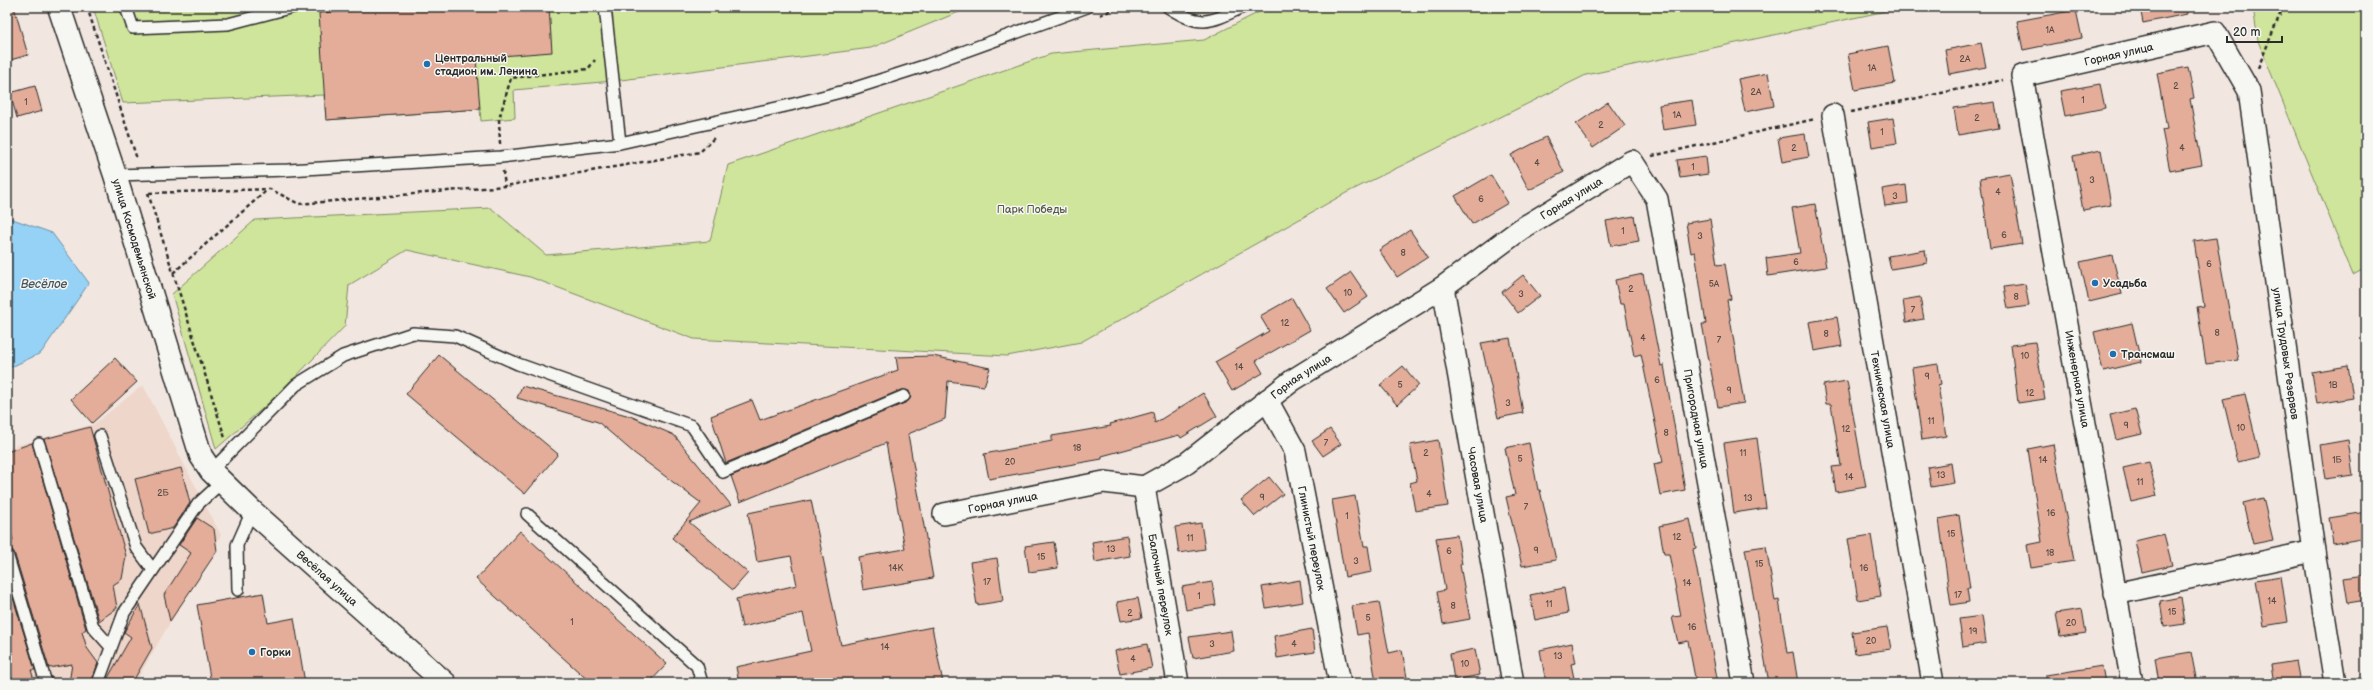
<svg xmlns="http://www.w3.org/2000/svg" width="2373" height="690" font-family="'Balsamiq Sans',sans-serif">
<rect width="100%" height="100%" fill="#f2e7e0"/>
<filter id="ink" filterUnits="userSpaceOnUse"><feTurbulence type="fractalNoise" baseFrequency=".025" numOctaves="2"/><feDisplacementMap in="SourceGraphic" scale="8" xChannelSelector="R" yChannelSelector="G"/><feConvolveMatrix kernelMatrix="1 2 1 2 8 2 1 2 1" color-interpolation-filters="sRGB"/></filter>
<g filter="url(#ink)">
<path fill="#eed6cb" d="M143 385 221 535 135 683H7V448L94 424Z"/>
<path fill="#cfe59b" stroke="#7d8863" d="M93 7H971L871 48 613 81 514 90 515 118 481 121 480 109 326 120 324 95 123 103Z
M1183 7H1221C1208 13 1196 14 1183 7Z
M1269 7H1905L1586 75 1346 193 1081 342 1007 356 694 339 530 277 407 250 349 285 345 326 278 395 216 449 172 294 255 220 491 208 546 255 710 241 728 165 1051 54 1204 40Z
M2253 7H2366V268L2353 275 2258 41Z"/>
<path fill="#95d2f6" stroke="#6b8fa5" d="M7 217 52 233 89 283 41 353 7 369Z"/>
<path fill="#e3ad99" stroke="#2b2b2b" d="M7 7H14L28 55 7 61Z
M407 7H549L552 52 476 58 480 109 326 120 319 13Z
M2140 7H2186L2187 14 2143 23Z
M2076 10 2082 38 2023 50 2017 21Z
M1981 43 1986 67 1949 74 1945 50Z
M1888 46 1895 83 1855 90 1848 54Z
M2188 67 2194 98 2190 99 2202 165 2170 171 2162 130 2167 129 2157 73Z
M1768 73 1774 106 1745 112 1738 79Z
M2100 84 2105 108 2065 116 2060 91Z
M35 86 42 111 17 118 10 93Z
M1692 100 1696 125 1663 130 1659 105Z
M1608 102 1625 126 1593 148 1576 124Z
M1995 102 1999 128 1958 135 1954 108Z
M1893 118 1897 143 1872 147 1868 122Z
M1805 134 1809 157 1782 162 1778 138Z
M1546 137 1564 172 1529 190 1511 155Z
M2101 150 2111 205 2083 210 2073 156Z
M1706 156 1708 174 1680 178 1677 160Z
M2010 173 2022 244 1990 249 1980 178Z
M1491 175 1508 203 1472 224 1455 196Z
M1906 185 1908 203 1885 206 1882 189Z
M1815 204 1826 267 1768 276 1766 258 1800 253 1792 208Z
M1634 216 1639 241 1611 246 1606 221Z
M1710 219 1717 265 1725 264 1731 299 1727 300 1744 403 1718 407 1702 324H1706L1695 252 1691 253 1686 223Z
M1410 230 1428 257 1397 277 1379 250Z
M2216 238 2238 360 2206 364 2197 307 2204 306 2194 241Z
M1925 250 1927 263 1891 269 1888 256Z
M2112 255 2122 294 2089 302 2080 262Z
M1351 272 1368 297 1344 313 1327 289Z
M1643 274 1661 366 1664 365 1685 490 1660 495 1654 464 1663 462 1641 354 1634 356 1624 304H1620L1615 280Z
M1523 275 1540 296 1518 313 1502 292Z
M2025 284 2029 306 2008 309 2004 287Z
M1920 297 1924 319 1906 322 1903 300Z
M1292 298 1310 330 1256 361 1263 373 1232 391 1215 362 1269 331 1260 316Z
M1837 317 1842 346 1814 351 1809 322Z
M2132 323 2141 362 2103 371 2094 332Z
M1510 338 1523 413 1498 418 1481 343Z
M2035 342 2045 399 2018 403 2011 345Z
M439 355 558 454 525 494 406 394Z
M933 356 990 368 984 386 948 381 945 419 908 434 933 578 863 590 858 557 905 549 886 443 740 502 731 476 907 402 911 397 909 391 901 390 726 463 711 416 752 400 760 420 898 370 896 357Z
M115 358 137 382 92 423 71 399Z
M1938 364 1941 384 1938 385 1946 436 1922 440 1912 368Z
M1403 366 1419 385 1397 405 1380 385Z
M2348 366 2353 398 2317 404 2312 372Z
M1847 381 1866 487 1836 492 1832 467 1841 466 1831 404H1826L1823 385Z
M522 386 630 416 674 435 731 505 689 522 748 573 733 590 672 538 701 503 634 453 598 422 517 398Z
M1203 393 1217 416 1181 438 1179 435 1102 456V459L989 479 984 454 1052 441V436L1111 426 1110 424 1153 412 1155 423Z
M2245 394 2260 457 2238 462 2223 399Z
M2135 409 2142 434 2116 440 2110 415Z
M90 427 126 556 122 579 113 585 117 608 99 621 44 439Z
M1330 429 1341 444 1323 456 1312 441Z
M1757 438 1766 508 1734 513 1724 443Z
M1438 440 1448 506 1415 511 1410 483 1417 481 1410 445Z
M2348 440 2353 475 2325 479 2320 445Z
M32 443 86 629 82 632 87 648 98 663 91 683H69L72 664 49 668 14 552 7 547V541L13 540 7 518V452Z
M1529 443 1538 490H1540L1556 560 1522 566 1506 497 1515 495 1505 448Z
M2053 444 2074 561 2031 568 2027 545 2042 542 2028 449Z
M2149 462 2157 496 2131 502 2123 468Z
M1951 463 1954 483 1931 487 1928 467Z
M181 468 190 503 173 528 149 534 135 479Z
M1269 477 1283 494 1255 516 1241 500Z
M1355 496 1364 546H1368L1372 572 1345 577 1332 500Z
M2263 498 2273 540 2253 544 2243 503Z
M811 500 841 645 932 627 943 683H739L736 667 811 651 803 613 742 627 736 599 797 585 791 556 757 562 748 513Z
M2366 512V538L2333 544 2329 518Z
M1959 515 1970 588H1967L1969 602 1951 605 1939 519Z
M197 518 214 529 217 551 170 621 164 595 191 553 179 545Z
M1690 519 1696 548 1693 549 1718 683H1696L1688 641 1678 643 1672 617 1681 616 1669 554H1664L1659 526Z
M1201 523 1205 549 1179 553 1175 527Z
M520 531 667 664 649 683H591L476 579Z
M2164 534 2172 565 2142 572 2135 541Z
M1457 535 1462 564 1460 565 1470 619 1443 624 1437 592 1445 590 1436 538Z
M1871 535 1881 596 1858 600 1848 539Z
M1127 536 1130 556 1095 562 1092 542Z
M1054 542 1058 568 1029 572 1025 546Z
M1766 546 1775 601 1779 600 1787 653 1793 652 1798 683H1769L1745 549Z
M997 558 1003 601 977 605 970 562Z
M2366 575V600L2348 603 2344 578Z
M2281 576 2288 622 2264 626 2256 580Z
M7 578 35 670H31L35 683H7Z
M1300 580 1303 602 1266 608 1262 587Z
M1212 582 1216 605 1186 610 1182 587Z
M1564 588 1568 613 1535 620 1530 595Z
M263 593 268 623 294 618 305 683H211L197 605Z
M2181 597 2185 624 2164 627 2160 601Z
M1138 598 1142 618 1121 621 1117 602Z
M1379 602 1389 653 1402 650 1408 683H1376L1368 633 1357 635 1352 606Z
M140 604 152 648 132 683H105L131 637 124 632Z
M2082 609 2086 633 2060 637 2056 613Z
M1982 616 1986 643 1963 647 1959 619Z
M1887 627 1891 649 1855 654 1852 632Z
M1312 629 1315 652 1277 658 1274 636Z
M1231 631 1234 651 1193 658 1189 637Z
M1572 643 1576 663 1571 664 1575 683H1546L1540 650Z
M1147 644 1152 668 1120 674 1115 651Z
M1475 649 1480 675 1454 680 1450 654Z
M2191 652 2197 683H2159L2155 658Z
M2296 661 2300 683H2274L2271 665Z
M2102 666 2105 683H2046V675Z"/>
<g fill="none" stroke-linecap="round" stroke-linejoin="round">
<g stroke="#2b2b2b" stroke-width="14">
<path id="service" d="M126 7 133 28 228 24 293 7
M605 7 620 143
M1168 7C1201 28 1209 23 1243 7
M115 175 288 170 501 157 620 143 790 105 852 89 927 65 1087 7
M100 436 136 547 153 570
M39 444 93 627 111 647
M211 471 296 385 343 356 413 333 455 336 518 364 692 426 723 472 904 396
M527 514 697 666 702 683
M7 554 46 683
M238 590 237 545 252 511
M98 683 124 613 198 504 222 482"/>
</g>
<g stroke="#2b2b2b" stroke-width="24">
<g id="minor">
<path id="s1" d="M1833 115 1933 683"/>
<path id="s2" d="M1443 287 1513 683"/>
<path id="s3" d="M1267 400 1295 451 1340 683"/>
<path id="s4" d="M1144 487 1178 683"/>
<path id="s5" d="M944 514 1104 482 1144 487 1187 463 1293 380 1443 287 1521 229 1632 161 1657 199 1744 683"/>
<path d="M2115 594 2314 551"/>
<path id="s6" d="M2132 683 2022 76 2215 32 2249 91 2314 551 2335 683"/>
</g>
</g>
<g stroke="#2b2b2b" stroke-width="25">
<g id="tertiary">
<path id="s7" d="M59 7 115 175 201 456 211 471 252 511 445 683"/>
</g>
</g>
<path stroke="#2b2b2b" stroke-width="2.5" stroke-dasharray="4 3" stroke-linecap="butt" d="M87 7 137 159
M1100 15 1119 7
M2258 68 2283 7
M1851 112 2003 80
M500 144 499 119 511 78 588 69 595 60
M1652 156 1815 119
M503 171 505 186
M148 193 225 438
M149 193 270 189 299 204 505 186 700 152 715 137
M173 273 267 190"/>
<use href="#service" stroke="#f6f6f2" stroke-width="11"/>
<use href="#minor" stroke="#f6f6f2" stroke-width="21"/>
<use href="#tertiary" stroke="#f6f6f2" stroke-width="22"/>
</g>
</g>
<g fill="#1f6fb2" stroke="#f6f6f2" stroke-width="1.5">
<circle cx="427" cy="64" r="4"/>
<circle cx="2095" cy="283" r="4"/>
<circle cx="2113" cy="354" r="4"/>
<circle cx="252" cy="652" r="4"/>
</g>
<g text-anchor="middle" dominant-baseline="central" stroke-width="3" stroke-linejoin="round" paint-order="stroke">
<g font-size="9" fill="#594c46">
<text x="2050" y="30">1А</text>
<text x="1965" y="59">2А</text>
<text x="1872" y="68">1А</text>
<text x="2176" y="86">2</text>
<text x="1756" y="92">2А</text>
<text x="2083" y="100">1</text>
<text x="26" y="102">1</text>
<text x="1677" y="115">1А</text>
<text x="1977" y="118">2</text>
<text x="1601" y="125">2</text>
<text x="1882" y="132">1</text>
<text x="1794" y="148">2</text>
<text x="2182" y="148">4</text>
<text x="1537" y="163">4</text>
<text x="1693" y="167">1</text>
<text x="2092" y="180">3</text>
<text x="1998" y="192">4</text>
<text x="1895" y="196">3</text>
<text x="1481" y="199">6</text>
<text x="1623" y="231">1</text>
<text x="2004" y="235">6</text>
<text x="1700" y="236">3</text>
<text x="1403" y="253">8</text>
<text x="1796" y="262">6</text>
<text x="2209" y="264">6</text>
<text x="1714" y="284">5А</text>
<text x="1631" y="289">2</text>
<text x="1348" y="293">10</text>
<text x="1521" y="294">3</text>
<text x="2016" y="297">8</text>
<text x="1913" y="310">7</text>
<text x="1285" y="323">12</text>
<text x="2217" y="333">8</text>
<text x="1826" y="334">8</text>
<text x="1643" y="338">4</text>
<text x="1719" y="340">7</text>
<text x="2025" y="356">10</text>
<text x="1239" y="367">14</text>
<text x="1927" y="376">9</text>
<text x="1657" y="380">6</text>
<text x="1400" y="385">5</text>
<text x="2333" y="385">1В</text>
<text x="1729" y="390">9</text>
<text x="2030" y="393">12</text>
<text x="1508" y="403">3</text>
<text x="1931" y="421">11</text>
<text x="2126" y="425">9</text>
<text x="2241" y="428">10</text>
<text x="1846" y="429">12</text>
<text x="1666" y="433">8</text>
<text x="1326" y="443">7</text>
<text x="1077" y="448">18</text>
<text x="1426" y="453">2</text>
<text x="1743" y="453">11</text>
<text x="1520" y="459">5</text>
<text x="2043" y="460">14</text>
<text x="2337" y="460">1Б</text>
<text x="1010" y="462">20</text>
<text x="1941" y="475">13</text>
<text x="1849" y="477">14</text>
<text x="2140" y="482">11</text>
<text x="163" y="493">2Б</text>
<text x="1429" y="494">4</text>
<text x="1262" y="497">9</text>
<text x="1748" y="498">13</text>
<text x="1526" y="507">7</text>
<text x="2051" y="513">16</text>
<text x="1347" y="516">1</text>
<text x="1951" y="534">15</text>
<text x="1677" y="537">12</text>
<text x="1190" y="538">11</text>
<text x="1111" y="549">13</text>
<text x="1536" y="550">9</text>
<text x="1449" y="551">6</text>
<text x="2050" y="553">18</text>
<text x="1041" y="557">15</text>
<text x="1356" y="561">3</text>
<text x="1759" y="564">15</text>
<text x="896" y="568">14К</text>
<text x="1864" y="568">16</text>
<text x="987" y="582">17</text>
<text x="1687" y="583">14</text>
<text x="1958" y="595">17</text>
<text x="1199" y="596">1</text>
<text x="2272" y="601">14</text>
<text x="1549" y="604">11</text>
<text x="1453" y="606">8</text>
<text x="2172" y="612">15</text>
<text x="1130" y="613">2</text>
<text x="1368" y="618">5</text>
<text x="572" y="622">1</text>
<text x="2071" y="623">20</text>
<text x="1692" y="627">16</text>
<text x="1973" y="631">19</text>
<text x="1871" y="641">20</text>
<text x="1212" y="644">3</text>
<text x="1294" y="644">4</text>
<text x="885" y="647">14</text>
<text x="1558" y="656">13</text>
<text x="1133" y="659">4</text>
<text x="1465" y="664">10</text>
</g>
<g font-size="11" fill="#2b2b2b" stroke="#f6f6f2">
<text stroke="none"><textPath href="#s6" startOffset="716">Горная улица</textPath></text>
<text stroke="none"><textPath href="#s5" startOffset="720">Горная улица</textPath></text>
<text stroke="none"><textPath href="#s7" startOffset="244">улица Космодемьянской</textPath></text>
<text stroke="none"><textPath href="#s6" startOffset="1148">улица Трудовых Резервов</textPath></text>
<text stroke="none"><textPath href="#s5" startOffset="396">Горная улица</textPath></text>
<text transform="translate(2077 379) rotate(80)">Инженерная улица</text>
<text stroke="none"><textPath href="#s1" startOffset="289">Техническая улица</textPath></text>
<text stroke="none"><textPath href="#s5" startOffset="1060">Пригородная улица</textPath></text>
<text stroke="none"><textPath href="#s2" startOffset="201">Часовая улица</textPath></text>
<text stroke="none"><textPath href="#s5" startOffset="60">Горная улица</textPath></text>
<text stroke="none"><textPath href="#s3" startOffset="147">Глинистый переулок</textPath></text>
<text stroke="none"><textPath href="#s7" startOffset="647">Весёлая улица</textPath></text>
<text stroke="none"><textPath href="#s4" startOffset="99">Балочный переулок</textPath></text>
</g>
<g font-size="11" font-weight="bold" fill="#2b2b2b" stroke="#f6f6f2" text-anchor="start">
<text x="435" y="58">Центральный<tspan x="435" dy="13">стадион им. Ленина</tspan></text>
<text x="2103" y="283">Усадьба</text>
<text x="2121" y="354">Трансмаш</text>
<text x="260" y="652">Горки</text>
</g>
<g font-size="11" fill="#545a47" stroke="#f6f6f2">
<text x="1032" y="209">Парк Победы</text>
</g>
<g font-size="12" font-style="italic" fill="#46555e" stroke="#f6f6f2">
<text x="44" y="284">Весёлое</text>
</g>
</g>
<rect width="2373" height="690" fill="none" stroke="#f6f6f2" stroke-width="24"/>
<rect x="12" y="12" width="2349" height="666" fill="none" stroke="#2b2b2b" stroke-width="1.5" filter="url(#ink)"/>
<path d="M2227 36v6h55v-6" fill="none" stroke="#2b2b2b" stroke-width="2"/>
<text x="2233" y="36" font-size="12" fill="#2b2b2b" stroke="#f6f6f2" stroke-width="3" paint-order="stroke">20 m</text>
</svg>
